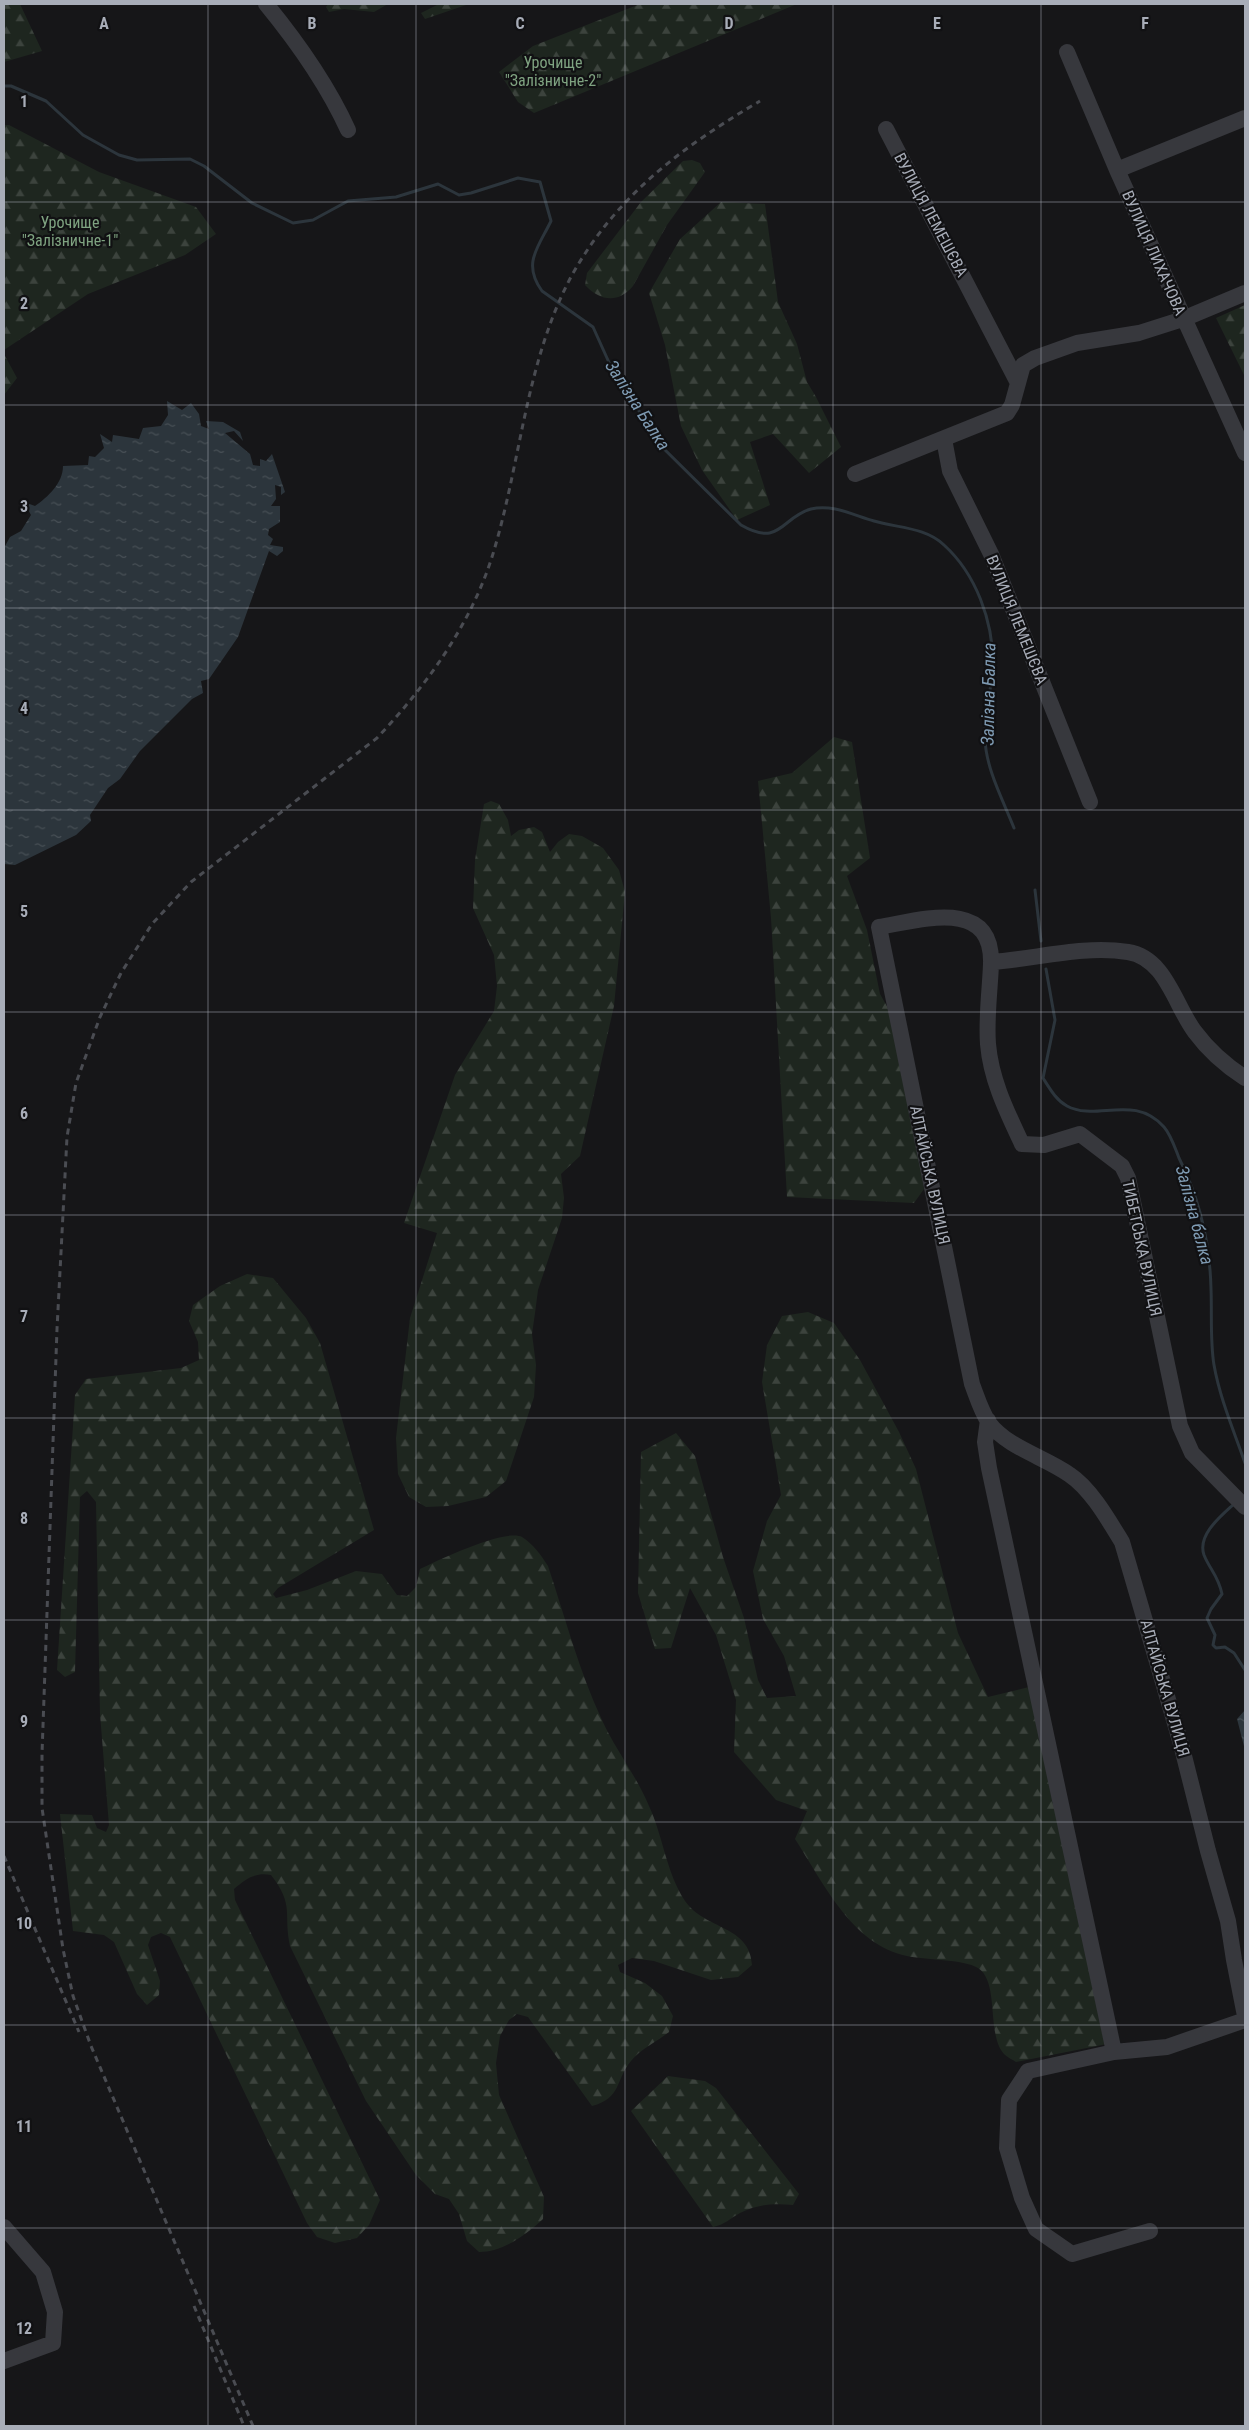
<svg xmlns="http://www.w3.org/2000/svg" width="1249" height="2430" font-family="'Roboto Condensed',sans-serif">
<defs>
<pattern id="forest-firs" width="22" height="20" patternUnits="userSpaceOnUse" patternTransform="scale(1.25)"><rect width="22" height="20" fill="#1e261f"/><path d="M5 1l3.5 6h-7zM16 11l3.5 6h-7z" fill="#3c433d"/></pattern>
<pattern id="water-ripples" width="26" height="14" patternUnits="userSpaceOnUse" patternTransform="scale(1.25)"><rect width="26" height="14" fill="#2c353c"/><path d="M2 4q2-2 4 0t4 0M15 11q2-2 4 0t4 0" fill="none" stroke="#485056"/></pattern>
</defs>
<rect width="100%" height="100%" fill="#161618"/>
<path fill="url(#forest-firs)" d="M4 4H20L42 51 4 62Z
M328 4H388L374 12 344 9 329 12 326 7Z
M439 4H469L425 19 421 13Z
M640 4H797L534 113 518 102 499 72 533 46Z
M4 125H9L99 172 196 207 216 234 185 255 88 294 4 350Z
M692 160 700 163 705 172 667 225 633 286C618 304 600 301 585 285L587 273 641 202 683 161Z
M721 202 765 204 778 302 797 344 807 382 816 397 841 447 809 473 773 434 750 442 770 505 737 520 702 470 681 426 665 345 649 293 680 239Z
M1245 305V377L1216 318Z
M4 354 17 378 4 395Z
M834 737 852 742 870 858 847 876 867 930 880 994 897 1024 924 1189 914 1203 787 1197 771 918 758 781 792 773Z
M491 801 499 804 508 820 511 836 519 830 534 827 542 832 550 852 558 842 569 834 582 836 603 848 619 870 625 892 614 1006 580 1156 561 1174 564 1198 562 1218 538 1290 535 1313 532 1334 536 1365 534 1397 506 1481 486 1497 448 1506 426 1507 409 1497 398 1474 396 1438 410 1318 437 1233 404 1223 455 1075 494 1011 497 986 494 955 473 908 475 860 484 804Z
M247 1274 273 1278 306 1318 320 1343 374 1530 278 1588 273 1594 276 1598 307 1590 356 1571 382 1574 397 1595 407 1596 416 1587 420 1569C438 1560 506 1528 522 1537 533 1544 541 1555 548 1566 565 1617 579 1671 602 1720 615 1749 636 1775 649 1806 663 1836 666 1872 685 1901 705 1930 750 1925 752 1965L738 1977 711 1980 654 1961 632 1958 618 1965 620 1972 645 1983 662 1996 673 2016 669 2032C658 2041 640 2049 631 2061 615 2080 622 2098 592 2106L528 2017 517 2014 509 2020 500 2036 496 2063 499 2095 544 2197 543 2219C526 2235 503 2252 479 2252L467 2241 459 2214 449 2199 435 2194 416 2175 366 2101 290 1946C283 1913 295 1906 271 1875 255 1872 246 1879 234 1889L235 1900 380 2200 369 2225 357 2238 335 2243 317 2237 307 2223 170 1937 161 1933 151 1937 148 1945 160 1981 159 1995 147 2005 137 1994 114 1942 104 1935 73 1931 60 1814 92 1815 97 1828 106 1832 109 1825 100 1714 96 1502 87 1491 80 1497 75 1672 65 1677 57 1670 75 1395 86 1379 181 1368 199 1360 198 1342 189 1321 193 1305 220 1286Z
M808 1312 834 1323 860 1360 899 1432 916 1469 958 1633 988 1697 1033 1686 1107 2044 1016 2062C1013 2060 1007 2057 1004 2054 986 2034 1000 1982 978 1968 964 1959 924 1960 907 1956 852 1945 823 1882 795 1839L807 1811 776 1800 734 1752 736 1700 716 1635 690 1588 671 1648 655 1649 638 1593 641 1452 676 1433 695 1456 723 1557 744 1618 758 1680 767 1698 796 1696 784 1656 763 1619 753 1571 767 1521 781 1495 762 1382 767 1345 782 1316Z
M668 2076 705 2081 716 2088 799 2194 793 2205C774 2203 758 2204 740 2213 729 2219 726 2224 713 2227L631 2111Z"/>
<path fill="url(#water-ripples)" d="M167 401 182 410 191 403 199 414 201 426 209 429 206 421 223 422 240 432 243 441 234 431 225 433 250 454 253 465 260 466V459L266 461 272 454 285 492 281 495V487L275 485 276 499 271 506H280V522L269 529 268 535 273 539 270 545 283 547V551L277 556 269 551 238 637 209 679 201 681 203 693 192 699 140 751 120 779 108 788 90 815 91 821 76 835 15 865 4 864V548L10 537 21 531 31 515 24 502 35 506C48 497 63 483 63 466L88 465 89 456 95 457 104 448 100 434 112 442 113 435 139 439 143 428 161 426 168 415Z
M1245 1710V1750L1237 1719Z"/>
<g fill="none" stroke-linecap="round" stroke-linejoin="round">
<path stroke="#2c353c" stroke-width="3" d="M4 86H11L46 101 83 135 119 155 137 160 190 159 204 166 252 203 293 223 313 220 348 201 396 197 438 184 459 195 471 193 518 178 540 182 551 221C538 248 522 263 542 291L593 327 616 378 627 391 659 444 741 525C781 548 781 517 811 509 833 504 853 515 874 521 897 528 925 527 944 545 976 574 993 621 993 664 992 689 984 713 985 739 986 769 1003 800 1014 828
M1035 890 1041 941
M1046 969 1055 1020 1043 1078C1050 1089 1056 1100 1067 1106 1096 1122 1134 1093 1164 1127 1171 1135 1175 1148 1179 1158 1199 1198 1210 1244 1211 1289 1212 1315 1210 1341 1214 1365 1220 1399 1234 1431 1245 1463
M1234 1504C1221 1516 1197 1535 1204 1555 1210 1570 1218 1575 1222 1594L1211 1609 1207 1618 1215 1635 1213 1645 1216 1648 1225 1647 1234 1653 1245 1670"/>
<path stroke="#37383d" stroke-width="16" d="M266 4C298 43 327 84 348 130
M1067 52 1117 170 1245 453
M886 129 1017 381
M1117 170 1245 118
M944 439 950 471 991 554 1090 802
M855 474 1007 413 1012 405 1023 365 1035 358 1077 343 1139 333 1183 319 1245 293
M991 962C1036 959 1083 945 1128 952 1166 958 1175 1006 1195 1032 1209 1051 1225 1065 1245 1078
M988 1420 985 1442 989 1468 1114 2052
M1245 1507 1192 1453 1180 1426 1128 1178 1122 1166 1080 1134 1044 1145 1022 1144C1007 1112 991 1080 988 1044 986 1018 990 990 991 964 993 897 921 920 879 927L972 1384C977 1397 981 1411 989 1423 1008 1448 1045 1457 1070 1475 1091 1489 1109 1521 1122 1542L1181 1744 1208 1851 1228 1921 1234 1960 1245 2016
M4 2227 43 2272 55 2312 53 2343 4 2361
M1150 2231 1072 2254 1036 2229 1022 2198 1007 2148 1009 2100 1028 2071 1114 2052 1167 2047 1245 2020"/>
<path stroke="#4a4c52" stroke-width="3" stroke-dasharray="6 5" stroke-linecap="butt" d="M4 1856 79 2032
M194 2306 244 2426
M253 2426 91 2046 73 1996 63 1949 42 1808V1754L57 1329 67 1137 76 1083 100 1017 121 973 152 924 191 882 377 738C426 686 470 626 492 557 521 464 525 362 572 275 617 195 682 147 760 101"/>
</g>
<path fill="none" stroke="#a8adb8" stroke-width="1" stroke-opacity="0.55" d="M208 4V2426M416 4V2426M625 4V2426M833 4V2426M1041 4V2426M4 202H1245M4 405H1245M4 608H1245M4 810H1245M4 1012H1245M4 1215H1245M4 1418H1245M4 1620H1245M4 1822H1245M4 2025H1245M4 2228H1245"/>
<g text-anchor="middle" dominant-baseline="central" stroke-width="4.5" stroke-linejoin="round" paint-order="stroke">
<g font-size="16" fill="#7fa381" stroke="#111113">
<text x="553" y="62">Урочище<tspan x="553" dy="18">"Залізничне-2"</tspan></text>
<text x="70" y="222">Урочище<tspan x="70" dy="18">"Залізничне-1"</tspan></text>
</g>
<g font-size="16" fill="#a8adb8" stroke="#111113">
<text transform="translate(931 215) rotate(62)">ВУЛИЦЯ ЛЕМЕШЄВА</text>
<text transform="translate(1154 253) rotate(66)">ВУЛИЦЯ ЛИХАЧОВА</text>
<text transform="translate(1017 620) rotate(68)">ВУЛИЦЯ ЛЕМЕШЄВА</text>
<text transform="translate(930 1175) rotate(78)">АЛТАЙСЬКА ВУЛИЦЯ</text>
<text transform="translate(1142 1248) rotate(78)">ТИБЕТСЬКА ВУЛИЦЯ</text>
<text transform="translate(1165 1688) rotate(74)">АЛТАЙСЬКА ВУЛИЦЯ</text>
</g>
<g font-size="18" font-style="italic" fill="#7f9bb3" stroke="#111113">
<text transform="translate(638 405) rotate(57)">Залізна Балка</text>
<text transform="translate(988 694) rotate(-89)">Залізна Балка</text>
<text transform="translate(1195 1215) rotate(75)">Залізна балка</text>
</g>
</g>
<g font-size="16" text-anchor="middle" font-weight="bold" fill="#a8adb8" stroke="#111113" stroke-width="4.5" stroke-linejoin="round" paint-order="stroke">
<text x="104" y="29">A</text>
<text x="312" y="29">B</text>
<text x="520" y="29">C</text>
<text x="729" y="29">D</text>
<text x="937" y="29">E</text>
<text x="1145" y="29">F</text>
<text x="24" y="107">1</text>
<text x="24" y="309">2</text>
<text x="24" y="512">3</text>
<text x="24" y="714">4</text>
<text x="24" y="917">5</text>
<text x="24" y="1119">6</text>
<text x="24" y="1322">7</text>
<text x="24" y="1524">8</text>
<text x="24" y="1727">9</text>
<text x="24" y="1929">10</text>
<text x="24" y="2132">11</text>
<text x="24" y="2334">12</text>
</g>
<rect width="1249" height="2430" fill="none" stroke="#a8adb8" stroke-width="10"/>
</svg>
